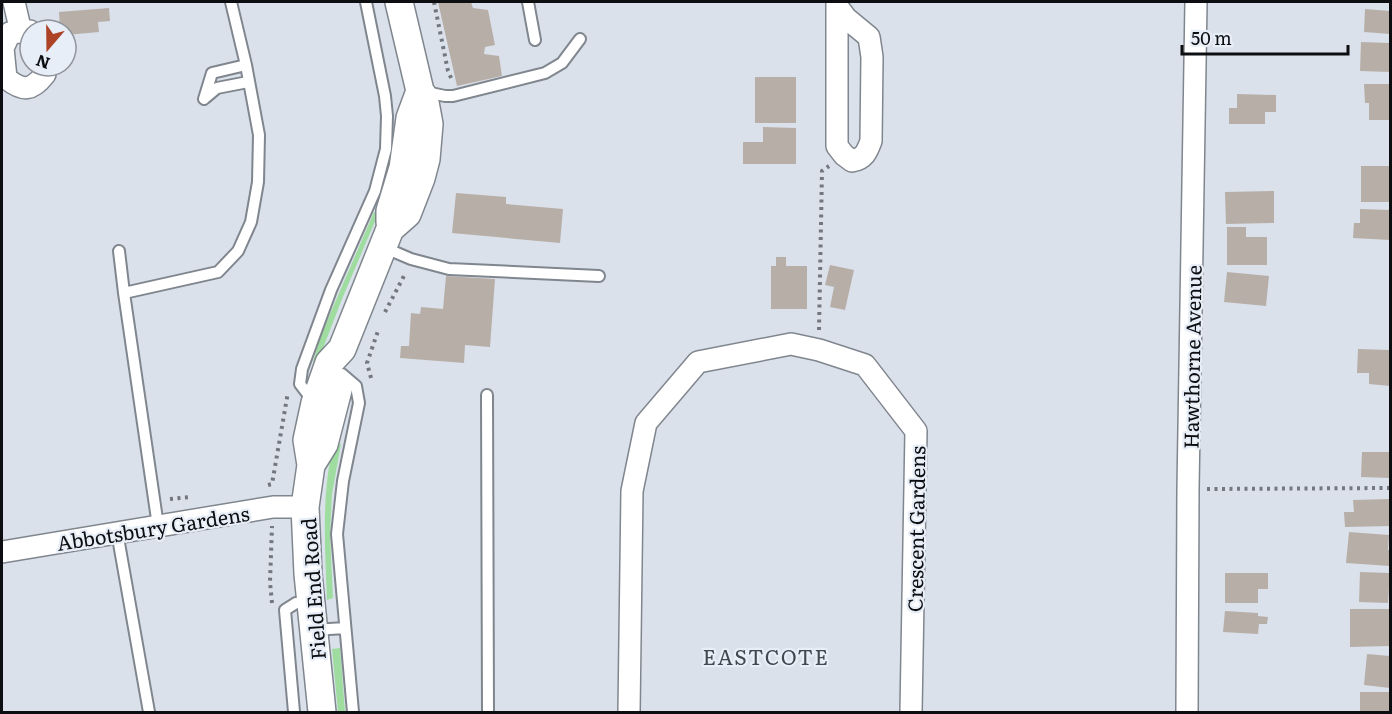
<svg xmlns="http://www.w3.org/2000/svg" width="1392" height="714" font-family="Literata,serif">
<rect width="100%" height="100%" fill="#dae1ea"/>
<path fill="#9edd9f" d="M374 212H379L342 299 317 364 313 362 321 335Z
M334 442 341 444 332 494 330 534 333 598 327 600C325 546 321 494 334 442Z
M340 648 345 712H338L332 649Z"/>
<path fill="#b8aea8" d="M438 2H471L473 8 488 10 495 45 485 47 484 54 499 56 502 76 457 86Z
M109 8 110 21 98 22 99 32 66 35V30H60L59 12Z
M1365 9 1390 11V34L1364 32Z
M1361 42 1390 43V72L1360 71Z
M755 77H796V123H755Z
M1364 84H1390V120H1369V103H1365Z
M1237 94 1276 95V112H1265V124H1229V108H1237Z
M763 127 796 128V164H743V142H763Z
M1361 166H1390V202H1361Z
M1274 191V223L1226 224 1225 192Z
M456 193 506 197V204L563 209 560 243 452 233Z
M1360 209 1390 210V240L1353 238 1354 223H1360Z
M1227 227H1246V237H1267V265H1227Z
M776 257H786V266H807V309H771V266H776Z
M830 265 854 270 845 310 830 307 834 287 825 285Z
M1227 272 1269 276 1266 306 1224 302Z
M446 276 495 279 490 347 465 345 464 363 400 358 401 346H409L411 313 420 314 421 307 443 309Z
M1358 349 1390 350V386L1369 384V373H1357Z
M1362 452H1390V478L1361 477Z
M1390 499V526L1345 527 1344 512H1354L1353 500Z
M1349 532 1389 535 1388 550H1390V566L1346 563Z
M1360 572 1390 573 1388 603 1359 602Z
M1225 573H1268V589H1258V603H1225Z
M1350 609H1390V646L1350 647Z
M1225 611 1258 613V616L1268 617 1267 624H1259L1258 634 1223 632Z
M1367 654 1390 656V688L1364 685Z
M1360 692H1390V712H1360Z"/>
<g fill="none" stroke-linecap="round" stroke-linejoin="round">
<g stroke="#80868e" stroke-width="14">
<path id="service" d="M528 2 535 40
M426 92 445 96H453L545 73 562 63 580 39
M205 98 217 88 248 82
M204 99 212 73 246 65
M383 247 411 259 449 269 599 276
M119 251 124 293
M342 374 356 386 359 403 343 481 337 534 353 712
M487 395 488 712
M313 401 300 384 302 369 331 290 375 191 386 149 387 116 385 96 366 2
M158 526 124 293 218 272 238 251 251 222 258 182 259 135 246 65 231 2
M117 532 149 712
M314 630 345 628
M294 712 285 610 296 603 311 602"/>
</g>
<g stroke="#80868e" stroke-width="24">
<path id="minor" d="M14 2 21 32
M837 2V146L844 155 852 161C864 159 867 152 871 141L872 57 869 37 846 18 837 6
M30 31 10 33 3 48 6 78C23 92 32 91 45 74L44 66
M2 552 273 507H305
M629 712 632 491 646 423 698 362 791 344 819 350 865 365 916 431 911 712
M1187 712 1188 489 1196 2"/>
</g>
<g stroke="#80868e" stroke-width="30">
<path id="tertiary" d="M390 222V211L403 168 410 118 420 91 399 2
M311 465 324 444 339 386
M322 712 308 574 305 507 311 465 307 440 315 403 329 363 342 349 390 229 407 214 421 178 426 159 429 124 424 97 420 91"/>
</g>
<path stroke="#73787e" stroke-width="4" stroke-dasharray="3 4.5" stroke-linecap="butt" d="M434 2 448 71 452 80
M385 312 405 274
M819 330 822 171 829 166
M371 378 367 363 379 328
M268 485 272 484 288 392
M1207 489 1390 488
M170 499 190 497
M272 603 270 582 272 526"/>
<use href="#service" stroke="#fff" stroke-width="10"/>
<use href="#minor" stroke="#fff" stroke-width="21"/>
<use href="#tertiary" stroke="#fff" stroke-width="27"/>
</g>
<g text-anchor="middle" dominant-baseline="central" stroke-width="4.5" stroke-linejoin="round" paint-order="stroke">
<g font-size="20" fill="#0c0e11" stroke="#e7eef7">
<text transform="translate(1191 357) rotate(-89)">Hawthorne Avenue</text>
<text transform="translate(153 527) rotate(-9)">Abbotsbury Gardens</text>
<text transform="translate(915 529) rotate(-89)">Crescent Gardens</text>
<text transform="translate(312 589) rotate(-94)">Field End Road</text>
</g>
<g font-size="21" letter-spacing="1.5" fill="#42484f" stroke="#e7eef7">
<text x="766" y="655">EASTCOTE</text>
</g>
</g>
<rect width="1392" height="714" fill="none" stroke="#0c0e11" stroke-width="6"/>
<g transform="translate(48 48) rotate(200)"><circle r="28" fill="#e7eef7" stroke="#8f949b" stroke-width="1.5"/>
<path d="M0-4.5L10 22L0 15L-10 22Z" fill="#ac4326"/>
<text y="-9" font-size="16" font-weight="bold" text-anchor="middle" fill="#0c0e11">N</text>
</g>
<path d="M1182 45v9h166v-9" fill="none" stroke="#0c0e11" stroke-width="3"/>
<text x="1191" y="45" font-size="18" fill="#0c0e11" stroke="#e7eef7" stroke-width="4.5" paint-order="stroke">50 m</text>
</svg>
